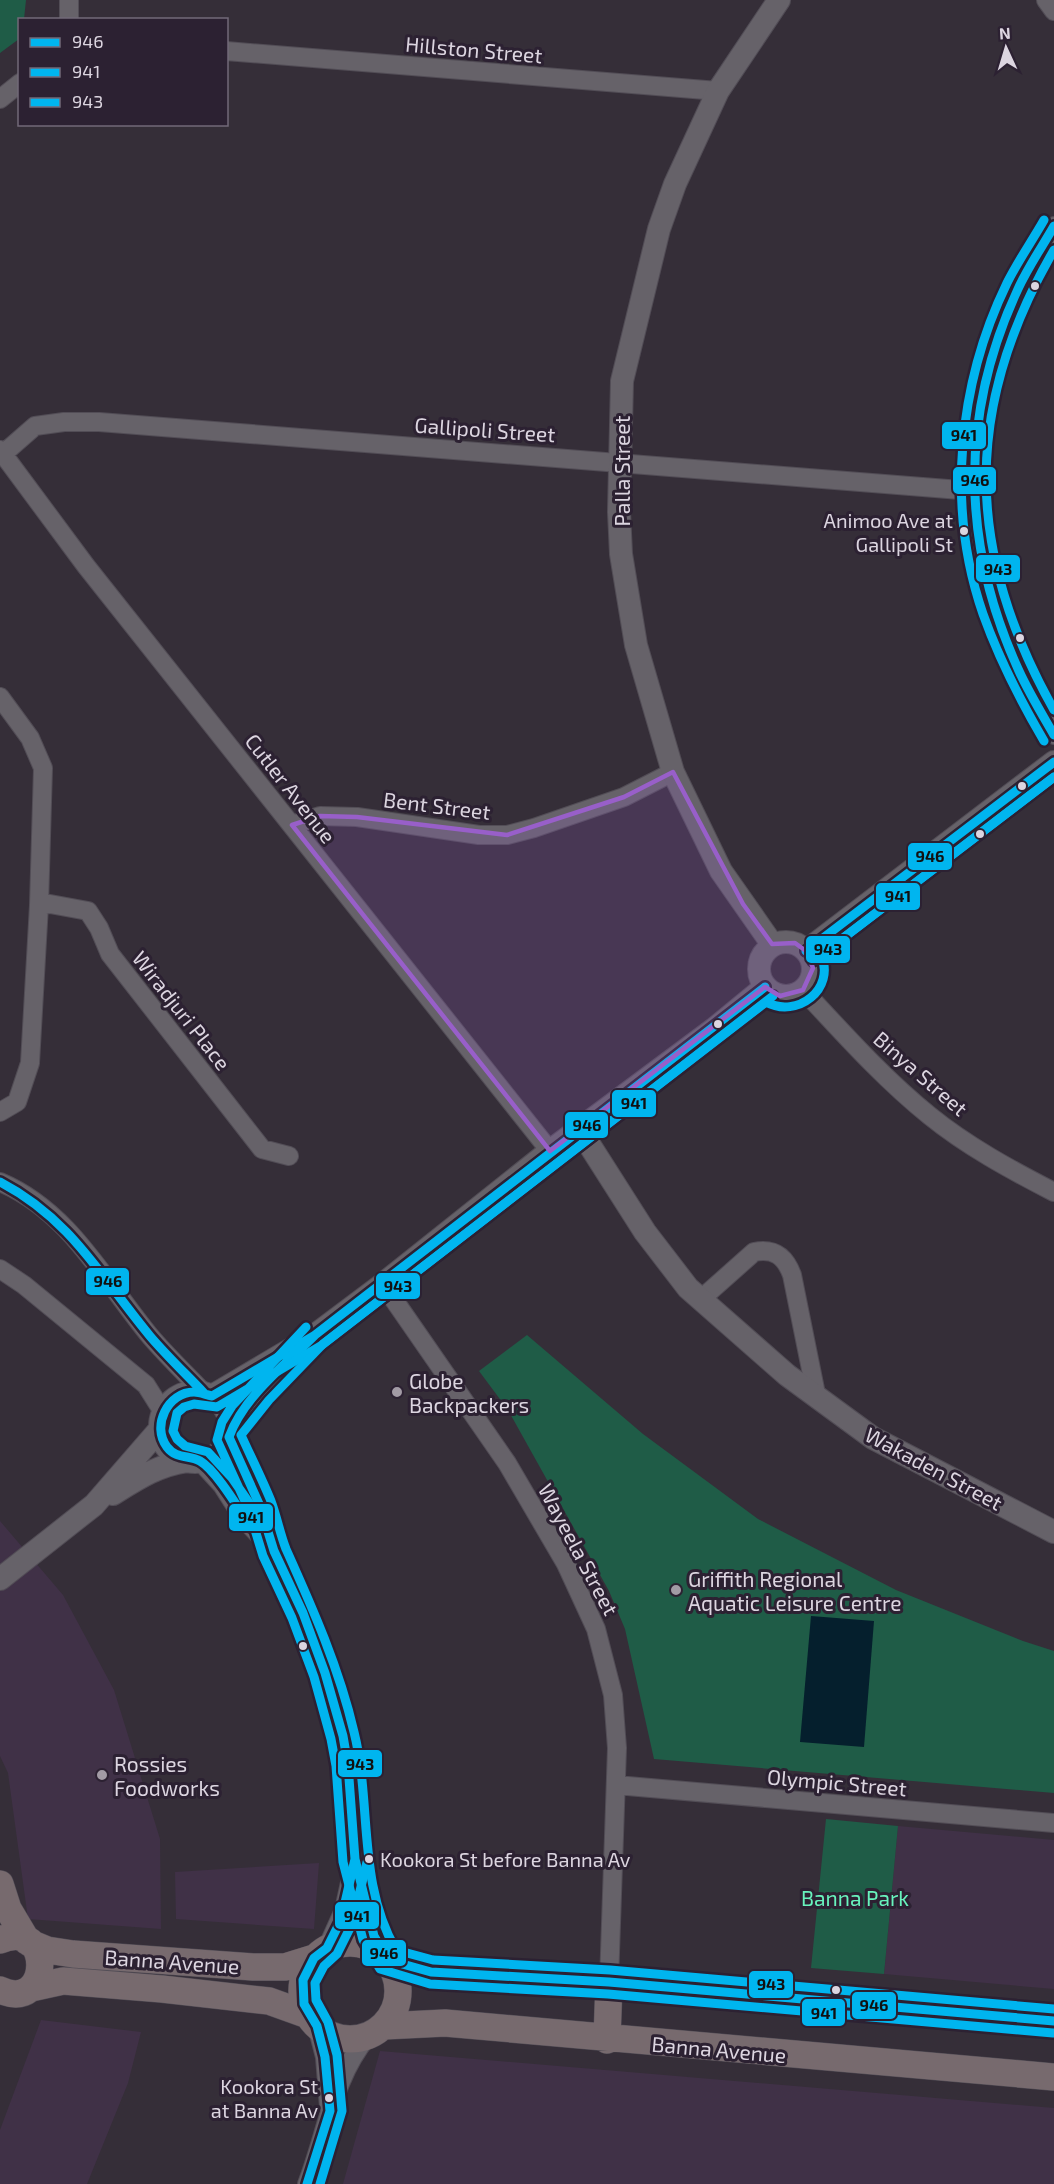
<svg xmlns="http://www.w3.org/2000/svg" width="1054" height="2184" font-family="'Exo 2',sans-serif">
<rect width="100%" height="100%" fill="#352e38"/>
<path fill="#403147" d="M0 1521 63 1595 114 1690 160 1839 161 1929 28 1919 8 1773 0 1756Z
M898 1826 1054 1840V1989L884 1974Z
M319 1863 314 1929 176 1919 175 1872Z
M41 2020 141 2032 128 2083 87 2184H0V2130Z
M380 2051 1054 2108V2184H343Z"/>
<path fill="#1f5c47" d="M0 0H26L24 19 20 20 19 39 0 53Z
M527 1335 643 1434 758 1519 896 1590 1023 1641 1054 1651V1793L654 1759 625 1629 609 1591 508 1410 479 1371Z
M826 1819 898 1826 884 1974 811 1968Z"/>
<path fill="#051f2d" d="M811 1616 874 1621 864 1747 800 1742Z"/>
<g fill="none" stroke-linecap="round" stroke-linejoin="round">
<g stroke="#524d56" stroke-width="20">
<path id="minor" d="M1046 0 1054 11
M69 20V0
M226 51 718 91
M0 99 20 83
M1054 226C944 389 948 570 1054 735
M0 450 86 566 550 1151
M3 454 35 426 64 422H99L973 491
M0 697 30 738 43 768 39 905 30 1063 17 1102 0 1112
M292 825 320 816 357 817 479 835H507L534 828 624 797 673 772
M39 905 50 904 88 911 99 928 110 954 262 1149 289 1156
M803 990C843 1033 884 1079 930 1116 967 1146 1011 1170 1054 1192
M0 1182C69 1211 104 1280 150 1336 167 1356 186 1374 204 1393
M0 1269 24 1285 146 1385 163 1412
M383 1284 507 1463 566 1564 596 1629 613 1695 617 1748 609 1982
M700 1300 754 1252C774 1248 785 1256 792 1275L817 1399
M229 1437 260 1506 274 1551 303 1613 335 1705 348 1765 355 1859 369 1919 382 1954
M200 1461 222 1485 243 1518 271 1548
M616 1785 1054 1823
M327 1948 344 1910 354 1864
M317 2026 325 2057 329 2107
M307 2184C326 2135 333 2077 368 2036"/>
</g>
<g stroke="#524d56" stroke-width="24">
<path id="tertiary" d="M759 969a27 27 0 1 1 54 0a27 27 0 1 1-54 0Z
M772 944 721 871 673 772 636 645 621 554 619 512 622 381 659 229 675 184 718 91 779 0
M806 951 1054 762
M580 1130 645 1232 688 1288 787 1375 873 1438 1054 1532
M160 1427a35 35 0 1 1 70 0a35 35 0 1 1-70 0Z
M212 1396 315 1335 383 1284 550 1151 714 1029 765 987
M230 1427 297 1353
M113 1494C137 1479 158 1465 187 1461
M0 1579 94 1505 160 1429"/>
</g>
<g stroke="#524d56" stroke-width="28">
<path id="primary" d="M0 1884 8 1909 27 1941
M0 1940C54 1917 52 2014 0 1990
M302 1991a48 48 0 1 1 96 0a48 48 0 1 1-96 0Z
M30 1943 47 1950 73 1954 253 1967H285L314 1958
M388 1960 431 1972 609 1982 1054 2021
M31 1988 63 1981 162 1989 269 2001 308 2015
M384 2026 445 2023 1054 2077
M607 2040 609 1982"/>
</g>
<use href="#minor" stroke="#666269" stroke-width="18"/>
<use href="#tertiary" stroke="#666269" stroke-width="22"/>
<use href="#primary" stroke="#776a6e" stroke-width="27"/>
<g stroke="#2c2132" stroke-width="14">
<path id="bus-1" d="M1054 226C1042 247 1028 267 1018 289 959 415 961 545 1019 671 1029 693 1042 714 1054 735
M806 951 1054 762
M0 1182C71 1219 101 1277 150 1336 167 1356 186 1374 204 1393
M315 1335C285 1365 244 1396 229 1437L260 1506 274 1551 303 1613 325 1673 343 1736 348 1765 355 1859 374 1936 388 1960 431 1972 609 1982 1054 2021
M251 1527C240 1511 216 1470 200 1461 189 1455 176 1459 167 1447 151 1426 168 1392 194 1392 200 1392 206 1395 212 1396L315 1335 765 987
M307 2184 330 2111 325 2057 317 2026 304 2004 303 1980 314 1958 327 1948 341 1920 355 1859"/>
</g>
<g stroke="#2c2132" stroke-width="14">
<path id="bus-2" d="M1044 741C1020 700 999 659 983 614 946 507 958 384 1007 283 1018 261 1032 241 1044 220
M813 961 1054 777
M306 1327 232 1406 222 1422 217 1440 249 1510 263 1556 292 1618 314 1677 331 1739 336 1766 343 1862 363 1940 380 1969 430 1984 608 1994 1053 2033
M261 1520 232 1478 208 1452 185 1446 177 1439 173 1431 177 1413 184 1407 194 1404 217 1407 322 1345 773 996
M320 2184 342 2111 337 2055 328 2022 316 2000 315 1983 324 1966 337 1954 352 1924 367 1862"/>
</g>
<g stroke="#2c2132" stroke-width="14">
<path id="bus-3" d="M1054 250C962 408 965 552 1054 710
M1054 777 821 955C836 989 797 1019 766 1002L323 1344 269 1400 241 1435C251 1457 262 1479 271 1501 277 1517 280 1534 286 1549 313 1609 339 1668 354 1732 372 1804 357 1883 396 1950L433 1960 610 1970 1054 2009"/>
</g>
<use href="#bus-1" stroke="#00b5ef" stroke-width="9"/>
<use href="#bus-2" stroke="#00b5ef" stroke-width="9"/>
<use href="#bus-3" stroke="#00b5ef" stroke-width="9"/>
</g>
<path fill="#985fc9" fill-opacity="0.2" stroke="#985fc9" stroke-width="4.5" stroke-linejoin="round" d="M673 772 743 904 772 944 795 943 806 951 813 968 803 990 780 996 765 987 550 1151 292 825 320 816 357 817 507 835 624 797Z"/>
<g fill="#dcd5e0" stroke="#2c2132" stroke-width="2">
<circle cx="1035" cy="286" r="5"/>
<circle cx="964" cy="531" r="5"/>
<circle cx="1020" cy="638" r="5"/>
<circle cx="1022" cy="786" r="5"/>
<circle cx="980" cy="834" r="5"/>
<circle cx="718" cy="1024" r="5"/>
<circle cx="303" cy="1646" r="5"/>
<circle cx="369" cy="1859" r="5"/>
<circle cx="836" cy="1990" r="5"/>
<circle cx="329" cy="2098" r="5"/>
</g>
<g fill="#a29ba5" stroke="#2c2132" stroke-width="2">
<circle cx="397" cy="1392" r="6"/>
<circle cx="676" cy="1590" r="6"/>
<circle cx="102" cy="1775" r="6"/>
</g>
<g text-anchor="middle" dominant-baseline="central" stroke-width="6" stroke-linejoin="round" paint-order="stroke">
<g font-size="20" fill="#dcd5e0" stroke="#2c2132" text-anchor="end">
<text x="953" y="520">Animoo Ave at<tspan x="953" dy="24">Gallipoli St</tspan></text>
<text x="380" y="1859" text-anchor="start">Kookora St before Banna Av</text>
<text x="318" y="2086">Kookora St<tspan x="318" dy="24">at Banna Av</tspan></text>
</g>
<g font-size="21" fill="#dcd5e0" stroke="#2c2132">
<text transform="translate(474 49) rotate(5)">Hillston Street</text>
<text transform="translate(485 429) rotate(4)">Gallipoli Street</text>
<text transform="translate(621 471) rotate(-90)">Palla Street</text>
<text transform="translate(291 788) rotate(52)">Cutler Avenue</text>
<text transform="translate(437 805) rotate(7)">Bent Street</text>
<text transform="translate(182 1010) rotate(52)">Wiradjuri Place</text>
<text transform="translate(921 1073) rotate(41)">Binya Street</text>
<text transform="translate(934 1468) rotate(28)">Wakaden Street</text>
<text transform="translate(579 1549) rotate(62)">Wayeela Street</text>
<text transform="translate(837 1782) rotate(5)">Olympic Street</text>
<text transform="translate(172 1961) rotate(4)">Banna Avenue</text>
<text transform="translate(719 2049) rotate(5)">Banna Avenue</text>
</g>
<g font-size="21" fill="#dcd5e0" stroke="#2c2132" text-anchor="start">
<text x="409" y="1380">Globe<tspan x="409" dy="24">Backpackers</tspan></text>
<text x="688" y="1578">Griffith Regional<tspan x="688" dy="24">Aquatic Leisure Centre</tspan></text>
<text x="114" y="1763">Rossies<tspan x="114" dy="24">Foodworks</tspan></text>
</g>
<g font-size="21" fill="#68f3bd" stroke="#2c2132">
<text x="855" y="1897">Banna Park</text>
</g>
</g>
<g stroke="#2c2132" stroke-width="2">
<rect x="941" y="421" width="46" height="29" rx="6" fill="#00b5ef"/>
<rect x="952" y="466" width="45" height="29" rx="6" fill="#00b5ef"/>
<rect x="975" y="554" width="46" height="29" rx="6" fill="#00b5ef"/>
<rect x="907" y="842" width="46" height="29" rx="6" fill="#00b5ef"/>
<rect x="875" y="882" width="46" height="29" rx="6" fill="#00b5ef"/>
<rect x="805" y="935" width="46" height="29" rx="6" fill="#00b5ef"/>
<rect x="611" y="1089" width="46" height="29" rx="6" fill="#00b5ef"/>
<rect x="564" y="1111" width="45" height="28" rx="6" fill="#00b5ef"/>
<rect x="85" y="1267" width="45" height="29" rx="6" fill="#00b5ef"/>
<rect x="375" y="1272" width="46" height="28" rx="6" fill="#00b5ef"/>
<rect x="228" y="1503" width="46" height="29" rx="6" fill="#00b5ef"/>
<rect x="337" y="1749" width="46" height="29" rx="6" fill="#00b5ef"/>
<rect x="334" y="1901" width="46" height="29" rx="6" fill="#00b5ef"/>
<rect x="361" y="1939" width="46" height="28" rx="6" fill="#00b5ef"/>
<rect x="748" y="1970" width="46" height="29" rx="6" fill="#00b5ef"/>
<rect x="851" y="1991" width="46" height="29" rx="6" fill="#00b5ef"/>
<rect x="801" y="1998" width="45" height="29" rx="6" fill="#00b5ef"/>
</g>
<g font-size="16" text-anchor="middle" font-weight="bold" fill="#111">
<text x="964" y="441">941</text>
<text x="975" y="486">946</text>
<text x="998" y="575">943</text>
<text x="930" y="862">946</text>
<text x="898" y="902">941</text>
<text x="828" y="955">943</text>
<text x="634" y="1109">941</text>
<text x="587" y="1131">946</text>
<text x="108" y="1287">946</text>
<text x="398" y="1292">943</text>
<text x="251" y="1523">941</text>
<text x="360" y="1770">943</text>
<text x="357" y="1922">941</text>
<text x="384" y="1959">946</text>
<text x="771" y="1990">943</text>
<text x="874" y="2011">946</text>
<text x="824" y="2019">941</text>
</g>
<rect x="18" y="18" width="210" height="108" fill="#2c2132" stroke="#726978" stroke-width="1.5"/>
<rect x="30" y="38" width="30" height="9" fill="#00b5ef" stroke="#726978" stroke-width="1.5"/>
<text x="72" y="48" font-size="18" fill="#dcd5e0">946</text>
<rect x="30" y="68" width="30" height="9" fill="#00b5ef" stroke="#726978" stroke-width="1.5"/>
<text x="72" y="78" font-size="18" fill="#dcd5e0">941</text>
<rect x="30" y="98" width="30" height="9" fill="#00b5ef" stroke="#726978" stroke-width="1.5"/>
<text x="72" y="108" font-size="18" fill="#dcd5e0">943</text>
<g transform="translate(1006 48) rotate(356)" stroke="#2c2132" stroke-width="4.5" paint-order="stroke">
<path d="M0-4.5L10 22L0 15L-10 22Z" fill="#dcd5e0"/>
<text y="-9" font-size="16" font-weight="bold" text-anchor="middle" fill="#dcd5e0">N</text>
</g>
</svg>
